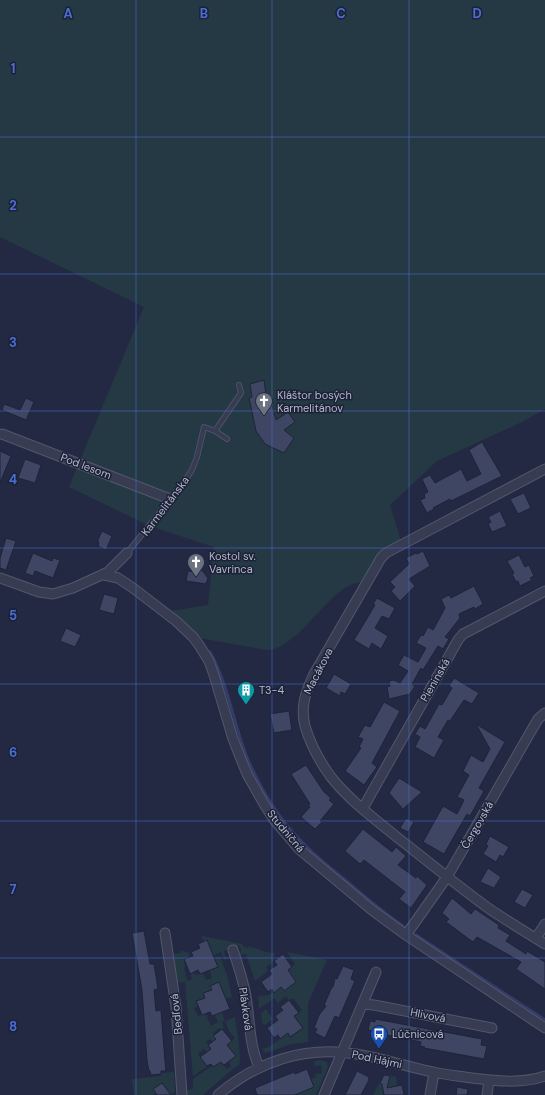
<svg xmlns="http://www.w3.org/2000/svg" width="545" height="1095" font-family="'DM Sans',sans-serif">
<rect width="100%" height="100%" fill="#232943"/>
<path fill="#253944" d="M0 0H545V409L522 422 437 461 390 505 402 544 393 548 366 583C334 575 304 647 267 650L193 637 165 612 208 605 214 547 150 526 69 487 144 307 0 237Z
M201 936 242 944 243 946 248 948 249 946 266 952 274 953 275 955 272 958 276 960 266 967 268 971 255 981 246 954 239 956 241 950 240 946 224 951 225 956 230 958 224 960 221 952 211 957Z
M180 950 189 953 190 957 185 959V961L184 962 185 967 184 968 186 974 185 975 188 981 192 979 190 974 194 972 195 975 203 973 206 980 212 978 210 971 218 967 214 958 220 956 227 975 232 997 223 999 224 995 219 982 210 986 212 990 203 993 205 998 196 1001 198 1006 194 1008 198 1016 206 1014 211 1026 218 1022 215 1015 222 1012 225 1021 235 1017C236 1028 242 1055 239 1065L229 1072 203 1095H186L185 1080H186L187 1090 193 1089V1079L212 1066 214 1067 221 1062 227 1069 231 1066 229 1062 236 1056 227 1045 235 1038 229 1031 225 1021 222 1022 224 1028 221 1030 219 1028 213 1033 216 1039 213 1042 210 1039 206 1042 211 1049 207 1052 204 1049 198 1054 207 1066 193 1076 185 982 177 983 172 954 181 953Z
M287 952 327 960 308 1003V1042L292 1044 265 1053 262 1049 269 1047 288 1033 291 1037 303 1028 294 1016 302 1010 293 998 289 1000 286 996 278 1003 274 998 259 1009 258 996 269 995 281 987 284 991 296 982 288 970 295 964Z
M266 1009 273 1019 265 1025 262 1023 261 1013Z
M321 1060 327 1062 328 1067 316 1095H295L314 1087 311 1079 316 1077 315 1074 322 1073 321 1065 315 1066V1061Z
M174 1072 175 1091 171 1095 162 1083 153 1089 156 1093 153 1095H134L132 1079 161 1076V1073Z
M384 1074 396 1077 397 1086 392 1087 384 1095H373Z"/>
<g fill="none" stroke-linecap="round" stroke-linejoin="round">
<path stroke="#343d69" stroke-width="3" d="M210 652C228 685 233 721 246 755 259 786 277 817 301 841 314 855 329 867 344 879 363 895 382 912 403 926
M416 935 545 1020"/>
</g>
<path fill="#3f4663" stroke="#1e2339" d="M264 380 266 395H269L276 420 288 412 295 422 284 430 294 438 284 453 265 444 256 431 249 398 252 397 250 384Z
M26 398 34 402 26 420 2 410 4 404 20 410Z
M482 442 502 476 451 501 450 499 433 508 434 509 427 513 420 500 425 498 424 494 428 492 422 479 430 475 435 483 461 469 467 481 481 474 469 450Z
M0 451 11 456 0 483Z
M25 459 41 465 35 483 18 478Z
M524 493 531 508 518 514 510 499Z
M500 511 507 526 492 532 488 524 491 522 488 517Z
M102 531 112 536 106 550 98 546 99 542H97Z
M6 538 16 541 6 570 0 568V558Z
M423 551 430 566 409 579 415 586 400 601 391 591 395 587 390 582 409 564 406 558 416 553 417 554Z
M33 553 52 561 53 558 60 560 53 578 35 571 33 576 25 573Z
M519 555 525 567 529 565 534 576 530 578 532 580 520 586 518 581 516 582 512 574 514 573 507 561Z
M200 568 208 578 206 584 186 581 188 571 199 573Z
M474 586 483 604 475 609 474 607 459 614 460 618 445 637 449 639 443 649 438 646 423 670 421 668 412 684 415 686 410 694 389 699 387 687 390 686 389 681 394 680 400 683 408 671 398 665 404 655 418 662 426 648 416 643 421 635 423 636 428 627 433 630 445 608 441 599 449 595 451 598Z
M104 594 118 598 114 614 99 610Z
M377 598 395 608 389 619 382 616 375 628 388 636 381 649 372 643 369 649 354 640 375 605 373 604Z
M66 628 81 635 75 647 60 641Z
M334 674 351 684 345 694 341 692 340 696 326 688Z
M454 678 479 693 472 704 464 700 450 721 448 720 438 737 444 740 434 758 415 747 420 737 415 734 420 726 425 729 439 704 442 705 452 688 449 686Z
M384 702 400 711 372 763 377 767 364 785 345 771 361 748 359 747 363 739 358 737 365 725 370 727Z
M289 711 292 730 274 733 270 714Z
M476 724 505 742 479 788 484 791 470 816 467 814 444 854 423 842 443 806 457 814 464 800 457 797 469 775 463 771 471 755 483 762 490 749Z
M306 765 324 792 331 798 329 800 334 804 320 821 322 822 315 829 301 817 310 807 308 806 310 804 291 774Z
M399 778 422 792 403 809 389 793Z
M406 818 414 822 408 832 400 828Z
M363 829 392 852 396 847 406 856 398 865 416 878 417 876 427 885 411 908 399 899 405 892 364 860 360 864 345 851Z
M490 836 509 847 503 857 500 855 496 862 483 854 488 846 486 844Z
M488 868 501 877 494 888 480 882Z
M522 889 533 895 525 908 514 902Z
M452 898 471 914 475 909 499 925 498 928 510 935 506 941 526 954 527 951 545 962V989L516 969 521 962 477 937 473 942 446 922 449 919 442 913Z
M144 931 150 964H154L158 989 154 990 156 1011 161 1010 165 1061 166 1071H161V1074L151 1075 150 1071H149L147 1061 142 990 132 933Z
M207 940 218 967 200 974 198 970 190 974 184 959 193 956 191 952 200 948 198 944Z
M283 954 292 967 288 970 296 982 284 991 281 987 274 993 272 989 268 992 261 982 272 974 269 970 277 965 274 961Z
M343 966 354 970 351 979 355 981 339 1018 335 1016 325 1038 315 1033 317 1029 314 1028 319 1015 326 1006 324 1005 332 987H333L335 978 337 979Z
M219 982 230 1009 212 1016 210 1012 202 1015 196 1001 205 998 203 993 212 990 210 986Z
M289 1000 299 1013 294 1016 303 1028 290 1037 288 1033 280 1039 278 1035 274 1038 267 1028 278 1020 275 1016 283 1010 280 1007Z
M375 1019 482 1039 481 1045 487 1046 484 1059 424 1048 425 1047 420 1046 421 1042 372 1032 373 1031 368 1030 370 1021 375 1022Z
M222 1029 232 1041 227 1045 236 1056 224 1065 221 1062 213 1067 211 1064 207 1066 200 1057 211 1049 208 1045 216 1039 213 1036Z
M307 1069 314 1087 295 1095H257L255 1088 294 1072 295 1074Z
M357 1071 369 1077 368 1082 361 1095H345Z
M384 1075 390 1076 387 1088 402 1085 404 1095H384L382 1084 380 1083Z
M162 1083 171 1095H157L153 1089Z
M457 1087 468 1089 467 1095H456Z"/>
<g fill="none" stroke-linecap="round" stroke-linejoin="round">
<g stroke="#52576c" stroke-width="6">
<path id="lane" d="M215 431 227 439
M127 553 182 485 192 470 197 457 204 427 215 431 241 393 239 385"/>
</g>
<g stroke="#52576c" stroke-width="11">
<path id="street" d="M2 434 170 499
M545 469 386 553 381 558 314 674C306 691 300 706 305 726 310 743 320 762 331 777 349 800 375 819 398 838 429 862 459 887 491 910 509 922 527 933 545 944
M104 575 118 578 133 588 176 621 193 637 199 645 209 661 214 675 233 739 247 774 264 804 275 821 299 849 372 910 406 935 545 1028
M0 578 39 592 53 594 73 588 108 572 127 553
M363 808 458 640 463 634 469 631 545 591
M165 933 176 1007 182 1095
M406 935 447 877 538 719 545 713
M536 938 545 924
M233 950C238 965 243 980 246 996 250 1020 249 1044 259 1067
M363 1004 374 1005 492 1028
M218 1095C257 1061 305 1046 356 1054 382 1058 407 1067 433 1072 446 1075 459 1076 472 1078 495 1081 523 1084 545 1076
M324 1095 376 972
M430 1095 434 1073
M487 1095 489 1080"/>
</g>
<use href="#lane" stroke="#383c52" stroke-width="4.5"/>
<use href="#street" stroke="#383c52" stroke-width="9"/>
</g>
<path fill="none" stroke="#4a6ed4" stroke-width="1" stroke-opacity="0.55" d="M136 0V1095M272 0V1095M409 0V1095M0 137H545M0 274H545M0 411H545M0 548H545M0 684H545M0 821H545M0 958H545"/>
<defs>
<g id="church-pin" transform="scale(0.9)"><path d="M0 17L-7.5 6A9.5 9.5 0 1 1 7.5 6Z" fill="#6b7280" stroke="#1c2137"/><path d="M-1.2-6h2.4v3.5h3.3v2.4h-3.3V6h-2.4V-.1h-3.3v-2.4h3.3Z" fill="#fff"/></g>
<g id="building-pin" transform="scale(0.9)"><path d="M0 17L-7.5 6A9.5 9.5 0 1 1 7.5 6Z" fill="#0f9aa8" stroke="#1c2137"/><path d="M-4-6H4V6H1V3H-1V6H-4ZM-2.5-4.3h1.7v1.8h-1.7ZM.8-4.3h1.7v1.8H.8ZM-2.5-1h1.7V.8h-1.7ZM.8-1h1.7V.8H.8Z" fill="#fff"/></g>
<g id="bus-pin" transform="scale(0.9)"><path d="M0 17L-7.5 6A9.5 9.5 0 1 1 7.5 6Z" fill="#1a4fb4" stroke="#1c2137"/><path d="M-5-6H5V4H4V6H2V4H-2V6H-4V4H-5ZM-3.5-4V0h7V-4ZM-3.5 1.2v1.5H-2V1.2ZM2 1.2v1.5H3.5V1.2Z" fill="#fff"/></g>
</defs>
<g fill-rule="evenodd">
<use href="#church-pin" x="264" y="401"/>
<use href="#church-pin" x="196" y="562"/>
<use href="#building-pin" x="246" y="690"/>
<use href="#bus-pin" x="379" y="1034"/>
</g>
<g text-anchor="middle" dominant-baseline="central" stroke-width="3" stroke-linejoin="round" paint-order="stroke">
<g font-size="11" fill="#b4b8cc" stroke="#1c2137" text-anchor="start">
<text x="277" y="395">Kláštor bosých<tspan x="277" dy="13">Karmelitánov</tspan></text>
<text x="209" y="556">Kostol sv.<tspan x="209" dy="13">Vavrinca</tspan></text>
<text x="259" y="690">T3-4</text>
<text x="392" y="1034">Lúčnicová</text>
</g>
<g font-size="11" fill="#b4b8cc" stroke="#1c2137">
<text transform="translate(86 466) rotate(21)">Pod lesom</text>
<text transform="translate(165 506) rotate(-53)">Karmelitánska</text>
<text transform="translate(318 671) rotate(-63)">Macákova</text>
<text transform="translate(435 680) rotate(-60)">Pieninská</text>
<text transform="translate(477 825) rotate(-60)">Čergovská</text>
<text transform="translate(286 831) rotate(50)">Studničná</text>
<text transform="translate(246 1009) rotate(82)">Plávková</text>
<text transform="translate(176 1014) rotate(-96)">Bedľová</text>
<text transform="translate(428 1015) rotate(11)">Hlivová</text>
<text transform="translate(377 1059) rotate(12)">Pod Hájmi</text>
</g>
</g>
<g font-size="13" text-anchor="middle" font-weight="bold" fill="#4a6ed4" stroke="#1c2137" stroke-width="3" stroke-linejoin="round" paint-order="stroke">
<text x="68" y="18">A</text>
<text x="204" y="18">B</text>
<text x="341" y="18">C</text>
<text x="477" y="18">D</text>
<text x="13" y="73">1</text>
<text x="13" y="210">2</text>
<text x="13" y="347">3</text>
<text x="13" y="484">4</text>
<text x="13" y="620">5</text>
<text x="13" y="757">6</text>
<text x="13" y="894">7</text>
<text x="13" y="1031">8</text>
</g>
</svg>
